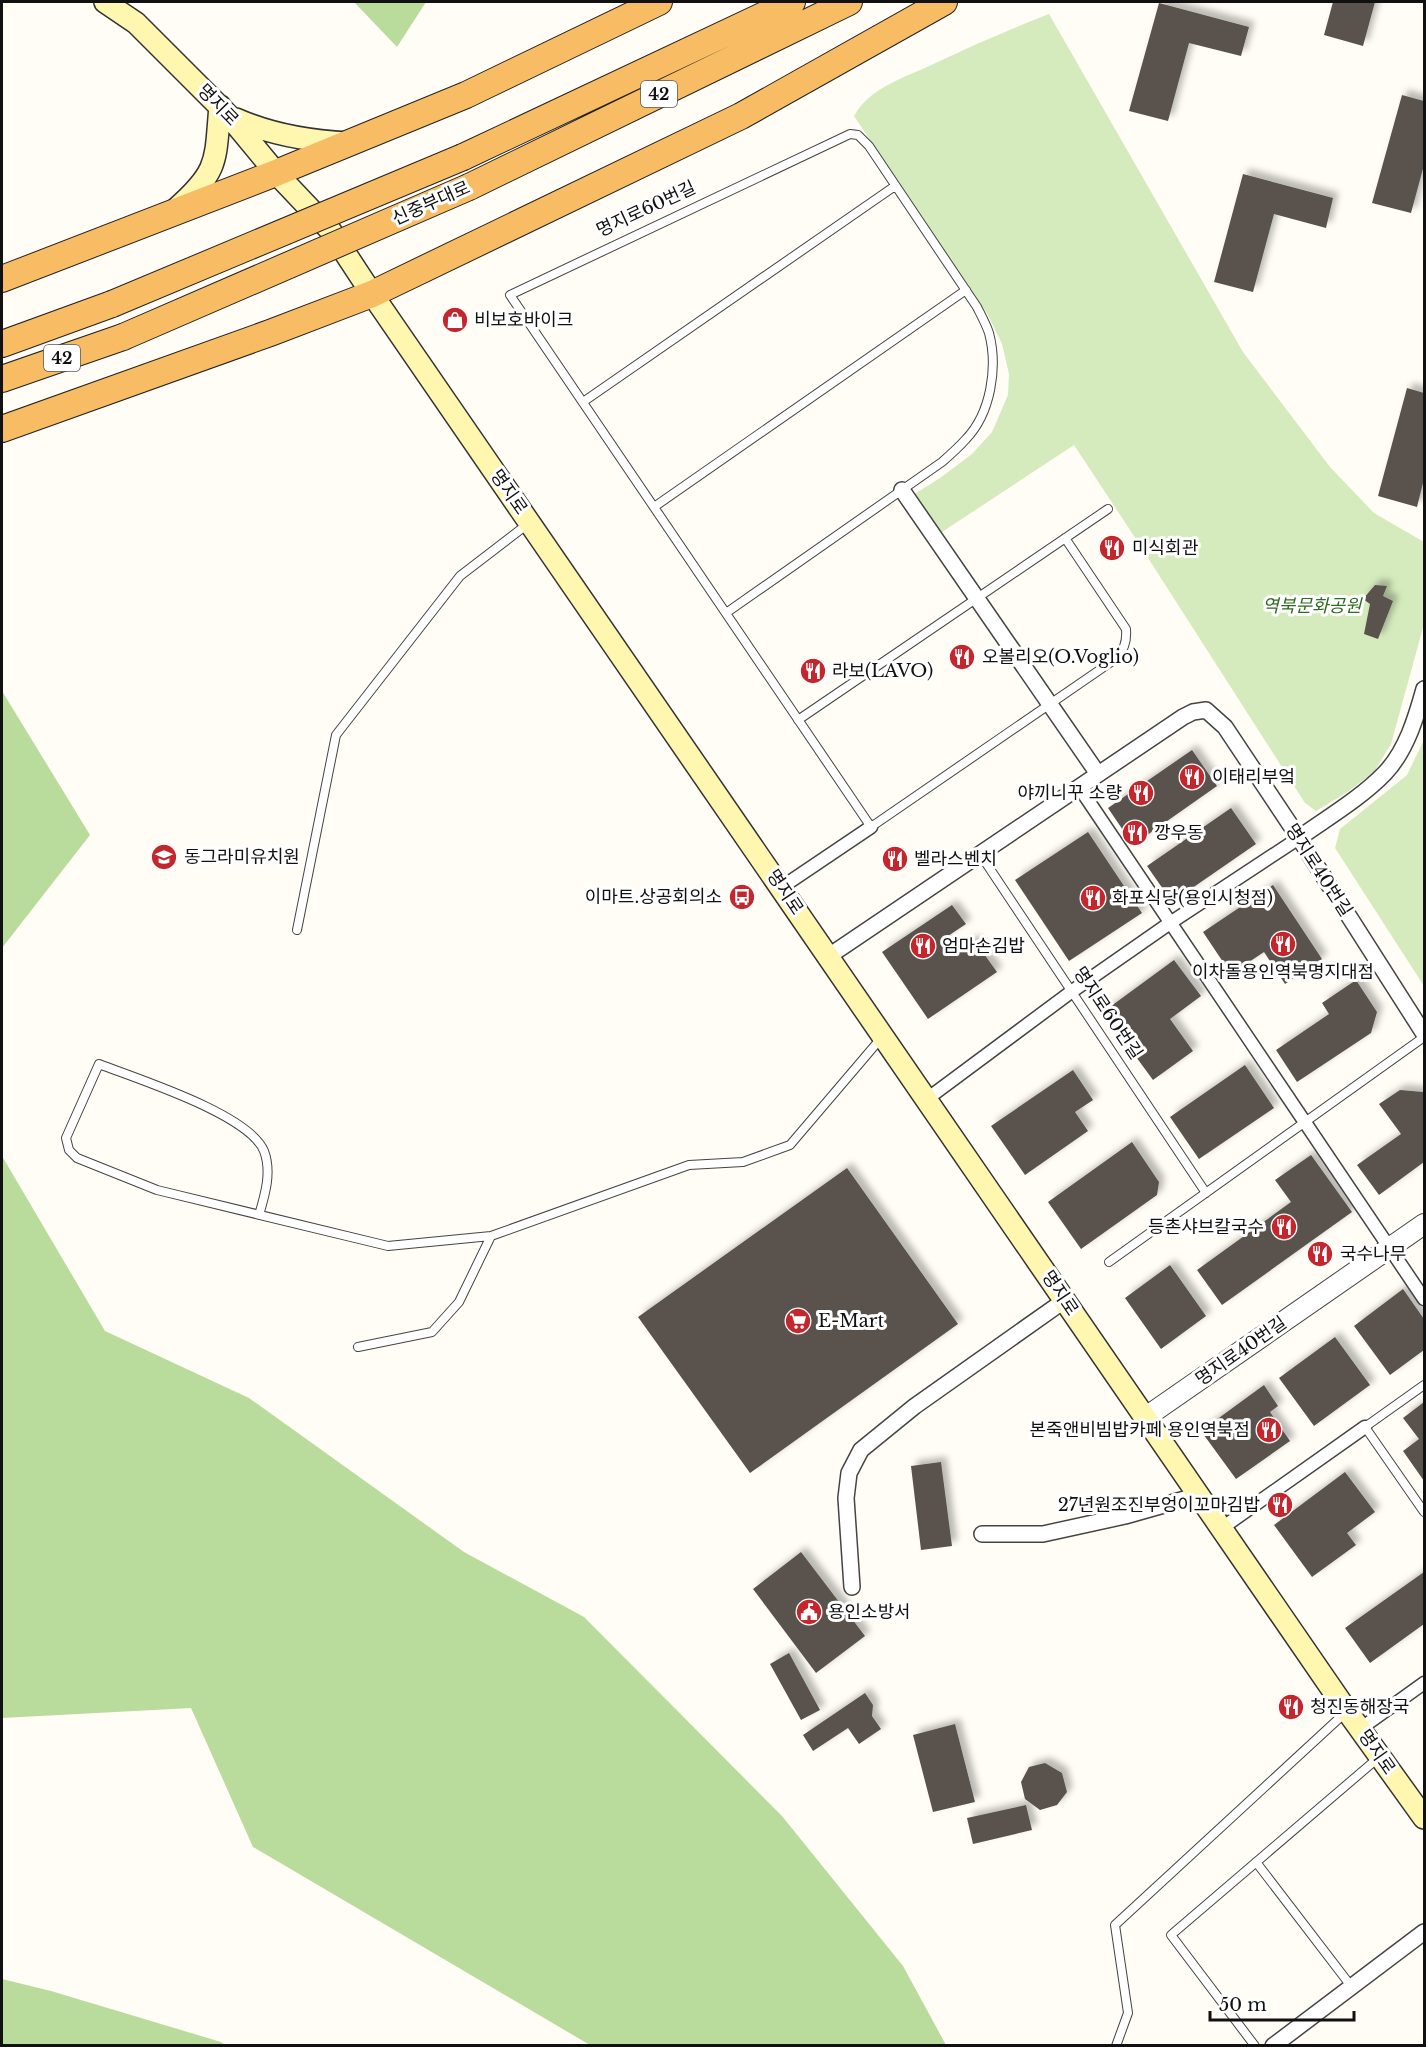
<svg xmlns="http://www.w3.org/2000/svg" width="1426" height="2047" font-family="'Libre Baskerville','Noto Sans KR',serif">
<defs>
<filter id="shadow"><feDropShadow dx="5.5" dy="-5.5" stdDeviation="3" flood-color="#0004"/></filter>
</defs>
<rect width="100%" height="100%" fill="#fffdf5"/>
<path fill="#d5ebbd" d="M1049 14 1243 352 1330 467 1374 513 1424 542V624L1391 744 1374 772 1346 793 1316 811 1305 803 1134 536 1074 445 942 532 913 495 940 478 972 454 992 432 1008 395 1009 374 1002 344 988 315 854 116C870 88 901 79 929 66 969 47 1008 30 1049 14Z
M1424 740V986L1335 848 1340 829 1407 775Z"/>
<path fill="#b9dc9c" d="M354 2H426L397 47Z
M2 691 90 835 2 948Z
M2 1156 105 1331 249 1398 464 1552 584 1617 782 1816 903 1966 946 2045H590L253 1847 191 1708 2 1718Z
M2 1979 51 1991 221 2042 225 2045H2Z"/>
<path fill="#5a524d" filter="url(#shadow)" d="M1333 2H1375L1363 46 1324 35Z
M1159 3 1249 27 1241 56 1189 43 1168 121 1129 111Z
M1402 95 1424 101V165L1411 213 1372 203Z
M1243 174 1333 198 1326 228 1274 214 1253 292 1214 282Z
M1407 388 1424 393V479L1417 507 1378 496Z
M1375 585 1387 586 1383 596 1393 601 1378 639 1364 634 1370 604 1363 599Z
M1192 750 1217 786 1133 845 1108 808Z
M1231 808 1256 844 1172 902 1147 866Z
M1088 832 1142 913 1069 961 1015 880Z
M1273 885 1322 959 1285 984 1264 952 1231 974 1203 932Z
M952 905 966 924 942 940 952 955 974 940 997 972 928 1019 882 952Z
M1174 960 1201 996 1170 1019 1193 1051 1153 1080 1103 1012Z
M1356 980 1377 1012 1371 1033 1297 1082 1276 1050 1329 1014 1322 1003Z
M1245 1065 1274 1108 1199 1159 1170 1117Z
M1073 1070 1093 1100 1075 1112 1088 1131 1025 1175 991 1126Z
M1400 1090 1423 1092 1424 1094V1162L1379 1195 1357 1165 1401 1134 1379 1104Z
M1132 1142 1159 1182 1157 1195 1081 1249 1048 1202Z
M1311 1155 1352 1212 1222 1305 1197 1270 1291 1202 1275 1180Z
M847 1168 958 1324 750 1473 638 1317Z
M1170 1265 1206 1316 1161 1349 1125 1298Z
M1403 1289 1424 1319V1350L1390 1375 1354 1326Z
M1335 1337 1370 1385 1314 1426 1279 1378Z
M1264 1385 1278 1406 1270 1412 1290 1441 1236 1479 1201 1431Z
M1424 1402V1481L1403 1451 1419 1439 1403 1418Z
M941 1462 952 1546 921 1550 911 1466Z
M1345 1472 1375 1512 1347 1533 1356 1545 1312 1577 1274 1525Z
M801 1552 865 1636 816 1673 753 1589Z
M1424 1572V1624L1370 1663 1345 1628Z
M789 1653 820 1710 801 1720 770 1664Z
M865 1693 873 1705 872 1716 881 1729 859 1744 848 1728 813 1751 803 1735Z
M955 1724 975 1802 933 1812 913 1735Z
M1045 1763 1062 1773 1067 1792 1057 1805 1040 1810 1025 1799 1021 1782 1029 1767Z
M1026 1805 1032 1830 973 1844 967 1818Z"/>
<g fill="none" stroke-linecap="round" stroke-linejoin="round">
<g stroke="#444" stroke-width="10">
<path id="service" d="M583 402 895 186
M654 507 966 290
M726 613 942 462C950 455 959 447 966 439 991 413 998 367 989 333 986 324 981 315 977 307L869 146 858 135 850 134 510 295 871 827 1114 660C1124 650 1127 643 1126 629L1065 538
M798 720 1108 509
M980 854 1206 1193
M297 930 336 735 460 576 529 523
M259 1215C265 1195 272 1172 264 1151 249 1114 137 1079 99 1064L66 1138 69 1150 77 1158 157 1190 388 1246 491 1236
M1109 1262 1424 1037
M358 1347 432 1332 459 1302 491 1236 689 1165 743 1162 790 1145 882 1037
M1424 1385 1365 1427 1424 1512
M1256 1862 1351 1986
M1116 2046 1128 2013 1115 1925 1346 1712
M1255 2046 1171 1935 1378 1758"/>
</g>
<g stroke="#444" stroke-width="15">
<path id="pedestrian" d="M1079 787 1424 1299
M782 887 871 827
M927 1099 1071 992 1170 923 1299 838
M1222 1528 1365 1427
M1360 1729 1424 1683"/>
</g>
<g stroke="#444" stroke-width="18">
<path id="minor" d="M902 490 1098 774
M1299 838C1327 818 1361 798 1385 773 1406 751 1416 718 1424 689
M829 956 1183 717 1193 712 1206 710 1225 727 1299 838 1424 1034
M982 1534H1043L1125 1516 1199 1495
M852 1587 846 1498 849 1473 861 1450 915 1406 1065 1300
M1273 2046 1424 1932"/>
</g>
<g stroke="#444" stroke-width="22">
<path id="tertiary" d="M1146 1417 1424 1224"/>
</g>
<g stroke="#333" stroke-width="24">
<path id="secondary" d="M105 2 136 23 229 116 276 173 330 230 372 294 1347 1711 1424 1818
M236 119C272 135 308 141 348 143
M177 208C220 170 215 160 220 106"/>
</g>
<g stroke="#222" stroke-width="28">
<path id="trunk" d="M463 157 792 2
M469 187 849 2
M2 279 276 173 466 95 659 2
M2 344 112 304
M2 379 123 337
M2 429 270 333 372 294 741 116 944 2"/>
</g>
<use href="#service" stroke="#fff" stroke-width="8"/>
<use href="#pedestrian" stroke="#fff" stroke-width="12"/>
<use href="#minor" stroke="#fff" stroke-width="15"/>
<use href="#tertiary" stroke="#fff" stroke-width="20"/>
<use href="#secondary" stroke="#fff6b0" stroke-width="21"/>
<use href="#trunk" stroke="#f7bc64" stroke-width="26"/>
<g stroke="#222" stroke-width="28" stroke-linecap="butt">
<path id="trunk-bridge" d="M112 304 463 157
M123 337 469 187"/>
</g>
<use href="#trunk-bridge" stroke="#f7bc64" stroke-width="26"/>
</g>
<defs>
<g id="shop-disc" transform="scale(1.35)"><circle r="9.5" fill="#c4262e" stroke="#fff"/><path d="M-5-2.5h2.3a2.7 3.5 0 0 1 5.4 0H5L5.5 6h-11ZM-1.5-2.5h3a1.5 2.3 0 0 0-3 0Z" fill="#fff"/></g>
<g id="restaurant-disc" transform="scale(1.35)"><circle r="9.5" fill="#c4262e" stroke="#fff"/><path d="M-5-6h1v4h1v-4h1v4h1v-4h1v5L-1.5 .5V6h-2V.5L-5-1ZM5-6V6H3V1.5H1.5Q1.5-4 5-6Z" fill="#fff"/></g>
<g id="school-disc" transform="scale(1.35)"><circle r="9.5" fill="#c4262e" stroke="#fff"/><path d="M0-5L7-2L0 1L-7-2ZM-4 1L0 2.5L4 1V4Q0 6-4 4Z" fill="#fff"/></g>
<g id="bus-disc" transform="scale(1.35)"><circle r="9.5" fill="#c4262e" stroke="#fff"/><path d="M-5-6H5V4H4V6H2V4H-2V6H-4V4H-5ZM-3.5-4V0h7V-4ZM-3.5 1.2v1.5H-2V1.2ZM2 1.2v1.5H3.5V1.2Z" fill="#fff"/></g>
<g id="supermarket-disc" transform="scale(1.35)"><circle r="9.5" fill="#c4262e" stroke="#fff"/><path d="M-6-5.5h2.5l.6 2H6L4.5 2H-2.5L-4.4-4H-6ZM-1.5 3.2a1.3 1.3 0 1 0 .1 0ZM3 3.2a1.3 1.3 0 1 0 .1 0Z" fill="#fff"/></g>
<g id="civic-disc" transform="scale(1.35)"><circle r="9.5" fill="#c4262e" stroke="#fff"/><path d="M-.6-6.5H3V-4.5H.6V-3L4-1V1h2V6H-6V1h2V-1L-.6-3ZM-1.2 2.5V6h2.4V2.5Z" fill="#fff"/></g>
</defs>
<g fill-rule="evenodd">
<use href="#shop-disc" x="455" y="320"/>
<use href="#restaurant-disc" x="1112" y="548"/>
<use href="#restaurant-disc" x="962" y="657"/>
<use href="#restaurant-disc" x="813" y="671"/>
<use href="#restaurant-disc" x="1192" y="777"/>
<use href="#restaurant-disc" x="1141" y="793"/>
<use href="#restaurant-disc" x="1135" y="833"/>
<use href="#school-disc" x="164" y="857"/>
<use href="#restaurant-disc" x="895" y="859"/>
<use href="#bus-disc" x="742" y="897"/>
<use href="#restaurant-disc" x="1093" y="898"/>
<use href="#restaurant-disc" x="1283" y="944"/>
<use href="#restaurant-disc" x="923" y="946"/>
<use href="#restaurant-disc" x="1284" y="1227"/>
<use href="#restaurant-disc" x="1320" y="1254"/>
<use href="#supermarket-disc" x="798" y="1321"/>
<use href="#restaurant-disc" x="1269" y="1430"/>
<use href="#restaurant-disc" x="1280" y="1505"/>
<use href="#civic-disc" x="809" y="1612"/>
<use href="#restaurant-disc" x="1291" y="1707"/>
</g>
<g text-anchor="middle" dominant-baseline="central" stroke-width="6" stroke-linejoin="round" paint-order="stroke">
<g fill="#fff" stroke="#585858" stroke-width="1.5">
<rect x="641" y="81" width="36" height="26" rx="4.5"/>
<rect x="44" y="345" width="36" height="26" rx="4.5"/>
</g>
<g font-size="16" font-weight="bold" fill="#111">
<text x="659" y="94">42</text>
<text x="62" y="358">42</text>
</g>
<g font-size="18" fill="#111" stroke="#fff">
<text transform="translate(218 105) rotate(46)">명지로</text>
<text transform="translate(431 203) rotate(-24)">신중부대로</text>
<text transform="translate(646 209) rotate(-25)">명지로60번길</text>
<text transform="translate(509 492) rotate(55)">명지로</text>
<text transform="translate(1319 870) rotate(57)">명지로40번길</text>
<text transform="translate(785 892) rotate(56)">명지로</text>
<text transform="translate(1108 1013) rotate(56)">명지로60번길</text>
<text transform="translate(1060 1293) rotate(56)">명지로</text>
<text transform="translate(1241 1351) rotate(-35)">명지로40번길</text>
<text transform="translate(1377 1752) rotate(55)">명지로</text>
</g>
<g font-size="18" fill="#111" stroke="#fff" text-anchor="start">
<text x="474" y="320">비보호바이크</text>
<text x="1132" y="548">미식회관</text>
<text x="982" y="657">오볼리오(O.Voglio)</text>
<text x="832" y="671">라보(LAVO)</text>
<text x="1212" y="777">이태리부엌</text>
<text x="1122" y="793" text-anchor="end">야끼니꾸 소량</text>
<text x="1154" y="833">깡우동</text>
<text x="184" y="857">동그라미유치원</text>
<text x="914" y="859">벨라스벤치</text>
<text x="722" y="897" text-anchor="end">이마트.상공회의소</text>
<text x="1112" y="898">화포식당(용인시청점)</text>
<text x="942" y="946">엄마손김밥</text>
<text x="1283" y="972" text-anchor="middle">이차돌용인역북명지대점</text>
<text x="1264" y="1227" text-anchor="end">등촌샤브칼국수</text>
<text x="1340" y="1254">국수나무</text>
<text x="818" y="1321">E-Mart</text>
<text x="1250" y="1430" text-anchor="end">본죽앤비빔밥카페 용인역북점</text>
<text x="1260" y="1505" text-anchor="end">27년원조진부엉이꼬마김밥</text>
<text x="828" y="1612">용인소방서</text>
<text x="1310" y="1707">청진동해장국</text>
</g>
<g font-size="18" font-style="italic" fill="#2f6b1f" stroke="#fff">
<text x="1312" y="606">역북문화공원</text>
</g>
</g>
<rect width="1426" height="2047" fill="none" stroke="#111111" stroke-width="6"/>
<path d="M1210 2011v9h144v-9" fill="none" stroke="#111111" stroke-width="3"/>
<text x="1219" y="2011" font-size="18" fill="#111111" stroke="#ffffff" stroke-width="4.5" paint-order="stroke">50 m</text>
</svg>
